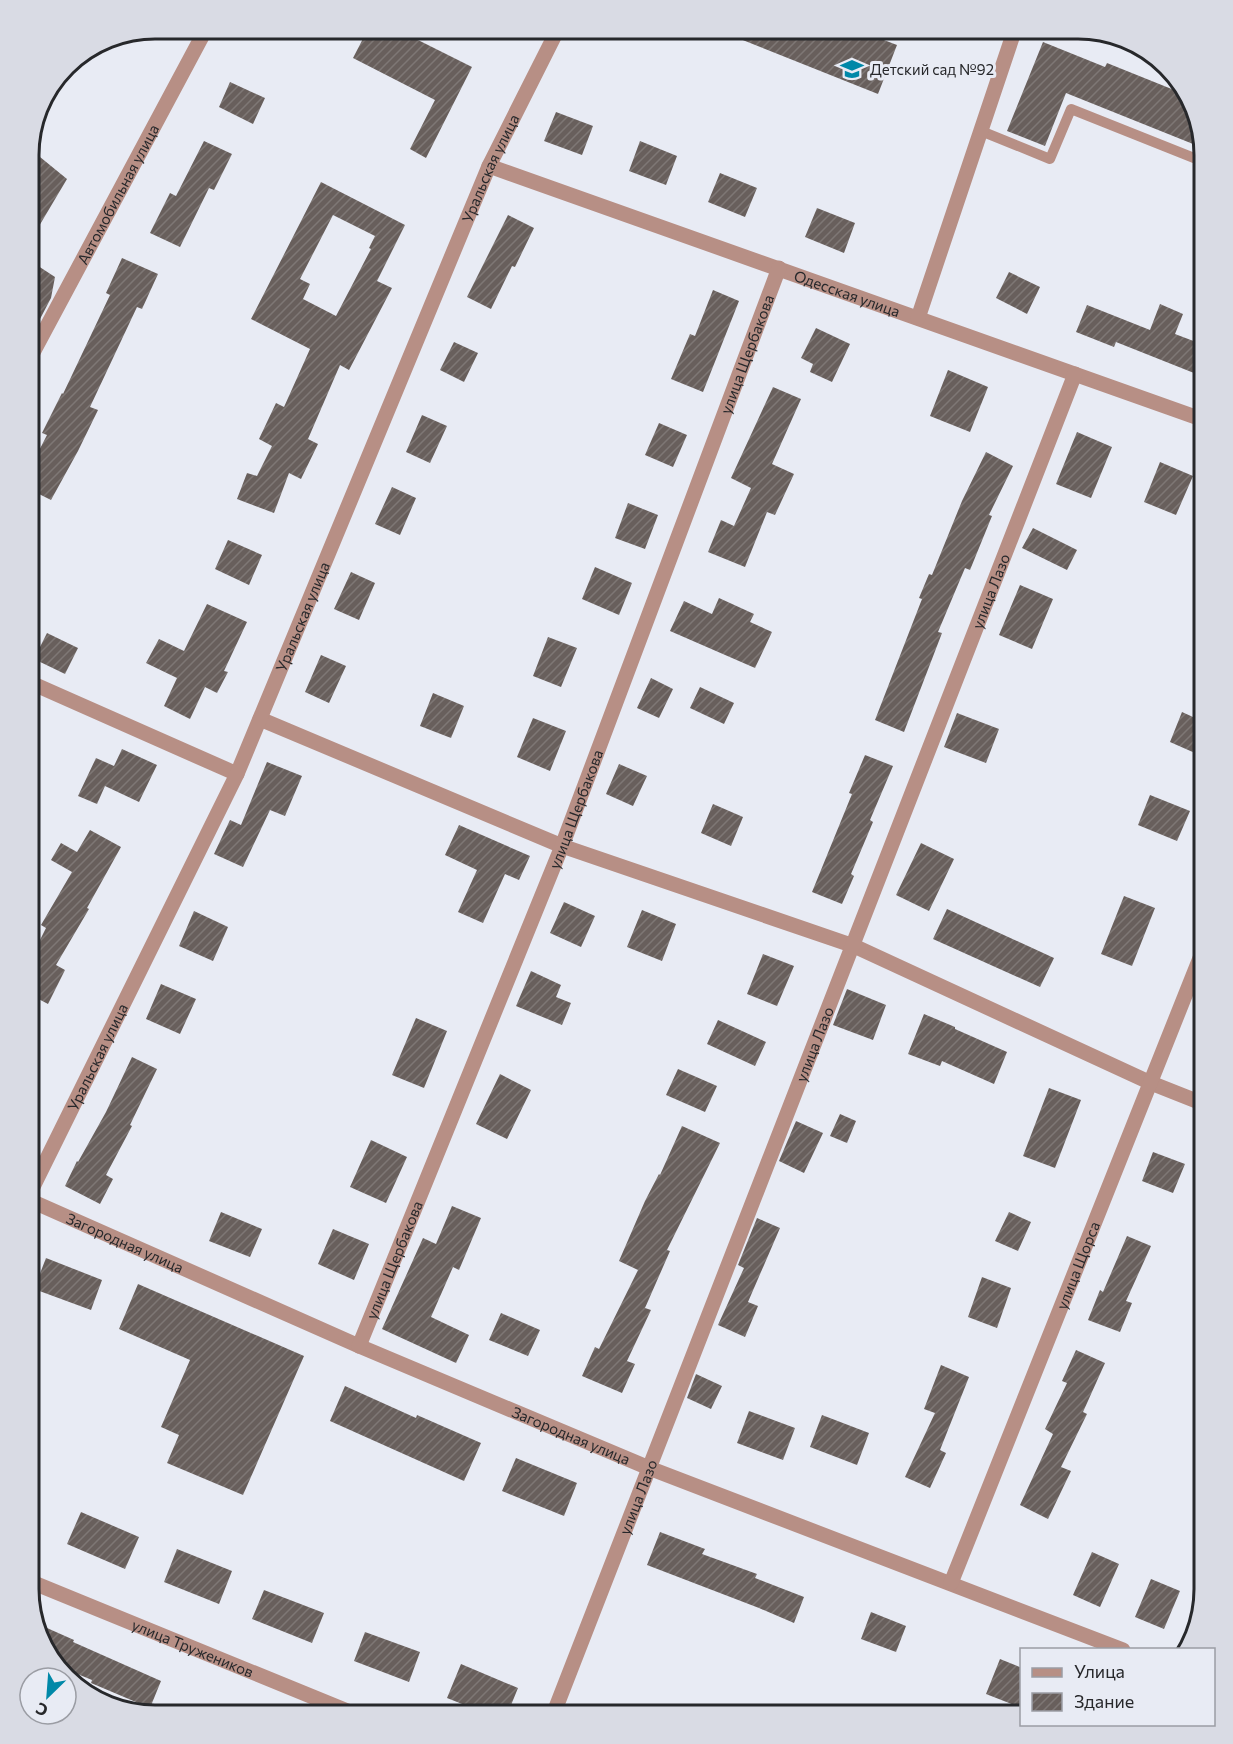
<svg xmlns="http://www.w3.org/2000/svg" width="1233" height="1744" font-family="Commissioner,sans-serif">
<defs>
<pattern id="building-hatch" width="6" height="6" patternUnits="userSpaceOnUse" patternTransform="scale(1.5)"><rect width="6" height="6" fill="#685f5c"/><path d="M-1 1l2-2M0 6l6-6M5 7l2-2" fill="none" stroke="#7e7775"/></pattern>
</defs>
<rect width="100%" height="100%" fill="#e8ebf4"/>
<path fill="url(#building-hatch)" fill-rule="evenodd" d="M368 29H396L472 67 426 158 410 149 435 100 353 58Z
M715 29H855L897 45 878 94Z
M1043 42 1105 67 1107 63 1189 96 1203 148 1066 93 1045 146 1007 131Z
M230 82 265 98 253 124 219 107Z
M556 112 593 126 582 155 544 141Z
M204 141 232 154 214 190 209 188 180 247 150 233 170 193 176 196Z
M640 141 677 156 666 185 629 171Z
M29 148 67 179 29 243Z
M720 173 757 188 745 217 708 202Z
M321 182 405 225 377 281 392 288 349 370 340 365 308 439 318 444 301 479 289 473 274 513 237 499 247 473 257 476 272 446 259 439 276 403 284 407 310 349 251 319ZM333 215 375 236 369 248 371 249 336 316 303 299 310 284 300 279Z
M817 208 855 223 844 253 805 237Z
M508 215 534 228 515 267 512 266 491 309 467 297Z
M122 258 158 274 142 309 137 307 90 407 98 410 78 451 51 500 29 489V470L47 435 42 433 62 393 63 394 110 295 106 293Z
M29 260 55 277 51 298 29 340Z
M1009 272 1040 287 1027 314 996 298Z
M713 290 739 301 703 392 671 379 690 334 695 336Z
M1160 304 1183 314 1175 334 1204 345V377L1116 342 1114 347 1076 332 1087 305 1150 330Z
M816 328 850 344 832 382 810 372 813 364 801 358Z
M454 342 478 353 464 382 440 370Z
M948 370 988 387 970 432 930 416Z
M773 387 801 399 772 464 794 474 775 515 767 512 745 567 708 552 721 520 734 526 751 488 731 478Z
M422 415 447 426 430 463 406 452Z
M659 423 687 435 673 467 645 455Z
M1077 432 1112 447 1091 498 1056 484Z
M986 452 1013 466 989 515 992 516 970 570 965 568 938 632 942 633 904 732 875 720 922 599 919 598 929 574 932 575 962 501Z
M1160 462 1193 476 1176 515 1144 502Z
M392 487 416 498 400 535 375 524Z
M628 503 658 515 645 549 615 538Z
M1033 528 1077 550 1067 570 1022 548Z
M228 540 262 555 249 585 215 569Z
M595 567 632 583 619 615 582 599Z
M351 572 375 583 359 620 334 609Z
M1020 585 1053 599 1032 649 999 635Z
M719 598 754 614 750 622 772 632 755 668 670 631 684 601 712 614Z
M207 604 247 622 224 671 228 672 217 693 205 687 190 719 164 706 177 678 146 663 159 639 184 651Z
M47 633 78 648 65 674 34 659Z
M548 637 577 648 561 687 533 676Z
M321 655 346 666 329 703 305 692Z
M651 678 673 689 659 718 637 708Z
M700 687 734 703 724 724 690 708Z
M433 693 464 706 451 738 420 726Z
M1182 712 1204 722V757L1170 742Z
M957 713 999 729 986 763 944 747Z
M533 718 566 731 550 771 517 757Z
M122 749 157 765 139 802 105 786 97 804 78 796 96 758 114 766Z
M865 755 893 766 870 820 873 822 851 874 854 876 842 904 812 892 852 794 849 793Z
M267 762 302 776 285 816 270 810 243 867 214 854 230 820 241 825Z
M619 764 647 776 633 806 606 794Z
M1150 795 1190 811 1177 841 1138 825Z
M713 804 743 817 731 846 701 833Z
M459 825 530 856 519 880 505 874 483 923 458 912 477 870 445 855Z
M90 830 121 847 87 908 89 909 56 965 65 970 48 1004 29 994V962L46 928 41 925 72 872 51 860 61 843 77 852Z
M921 843 954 859 929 911 896 895Z
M1124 896 1155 908 1132 966 1101 954Z
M564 902 595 916 581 947 550 933Z
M947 909 1054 958 1040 987 933 939Z
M642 910 676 924 662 961 627 947Z
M194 911 228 927 213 961 179 946Z
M763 954 794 966 777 1006 747 994Z
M531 971 561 985 556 997 571 1003 562 1025 516 1006Z
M161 984 196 999 180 1034 146 1019Z
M847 989 886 1005 873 1040 833 1025Z
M924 1014 955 1027V1029L1007 1052 994 1084 942 1061 940 1066 908 1054Z
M416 1018 447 1031 424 1088 392 1075Z
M718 1020 766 1042 755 1066 707 1044Z
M132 1057 157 1069 130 1125 132 1126 106 1175 113 1179 100 1204 65 1186 77 1161 78 1162 106 1112Z
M678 1069 717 1086 705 1112 666 1095Z
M500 1074 531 1090 507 1139 476 1124Z
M1049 1088 1081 1100 1055 1168 1023 1156Z
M840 1114 856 1121 847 1143 830 1136Z
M796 1121 823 1133 804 1173 779 1161Z
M682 1126 720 1143 667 1250 670 1251 645 1308 651 1310 627 1361 635 1364 622 1393 582 1376 595 1347 599 1349 638 1270 619 1261 645 1201 659 1174 660 1175Z
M371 1140 407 1157 386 1203 350 1187Z
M1153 1152 1185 1164 1173 1193 1142 1181Z
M452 1206 481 1218 459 1270 453 1267 431 1317 469 1335 456 1363 382 1329 423 1238 436 1244Z
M221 1212 262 1229 250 1257 209 1241Z
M1009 1212 1031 1222 1018 1251 995 1241Z
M757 1218 780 1228 748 1302 758 1306 745 1337 718 1325 744 1268 738 1265Z
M333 1229 369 1244 354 1280 318 1264Z
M1127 1236 1151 1246 1126 1301 1132 1303 1120 1332 1088 1320 1100 1290 1103 1292Z
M46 1258 102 1280 91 1310 34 1289Z
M982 1277 1011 1288 997 1328 968 1317Z
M138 1284 304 1356 243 1495 167 1463 179 1435 161 1427 190 1360 119 1329Z
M501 1313 540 1330 528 1356 489 1340Z
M1076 1350 1105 1363 1083 1412 1087 1414 1061 1467 1071 1471 1048 1519 1020 1505 1053 1434 1045 1429 1067 1383 1062 1381Z
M941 1365 969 1377 940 1450 946 1453 930 1488 905 1477 935 1413 924 1409Z
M696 1374 722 1386 711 1409 687 1398Z
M345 1386 416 1418 417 1415 481 1443 464 1481 330 1421Z
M749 1411 795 1428 783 1460 737 1443Z
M822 1415 869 1433 857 1465 810 1447Z
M516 1458 577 1483 564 1516 502 1491Z
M81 1512 139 1537 125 1569 67 1544Z
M660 1532 705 1549 702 1554 757 1574 755 1578 804 1597 794 1623 759 1608 647 1565Z
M177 1549 232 1571 219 1604 164 1582Z
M1092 1552 1119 1564 1100 1607 1073 1595Z
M1151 1579 1180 1591 1164 1629 1135 1617Z
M264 1590 324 1613 312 1643 252 1619Z
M871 1612 906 1626 896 1652 861 1639Z
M38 1624 74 1640 73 1642 161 1681 150 1708 91 1683 92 1680 58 1666 46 1653Z
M365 1632 420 1652 409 1682 354 1661Z
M1000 1659 1022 1668V1708L986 1694Z
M461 1664 518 1688 507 1715H490L447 1698Z"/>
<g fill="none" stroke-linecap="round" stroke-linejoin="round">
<path stroke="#b78f85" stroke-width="10" d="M981 131 1050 159 1071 109 1204 162"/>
<g stroke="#b78f85" stroke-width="15">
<path id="s1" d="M489 166 1204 420"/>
<path d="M918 318 1015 29"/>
<path id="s2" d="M29 360 206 29"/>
<path d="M29 682 237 774"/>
<path d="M260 719 562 846 854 946 1151 1083 1204 1104"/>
<path id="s3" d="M29 1195 237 774 489 166 558 29"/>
<path id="s4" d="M29 1200 359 1346 649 1468 1123 1650"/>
<path id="s5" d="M359 1346 562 846 779 268"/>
<path id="s6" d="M29 1581 357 1715"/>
<path id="s7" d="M951 1583 1204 948"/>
<path id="s8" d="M553 1715 1075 374"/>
</g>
</g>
<defs>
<g id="school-bare" transform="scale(1.8)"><path d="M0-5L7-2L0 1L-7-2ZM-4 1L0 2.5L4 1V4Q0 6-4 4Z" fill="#0088a8" stroke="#e8ebf4" stroke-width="2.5" paint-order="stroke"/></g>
</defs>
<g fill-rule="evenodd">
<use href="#school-bare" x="852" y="69"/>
</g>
<g text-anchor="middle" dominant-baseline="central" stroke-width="6" stroke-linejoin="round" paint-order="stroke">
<g font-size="15" fill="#27282b" stroke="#e8ebf4" text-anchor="start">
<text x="870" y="69">Детский сад №92</text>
</g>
<g font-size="15" fill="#27282b" stroke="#e8ebf4">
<text stroke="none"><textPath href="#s3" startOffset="1126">Уральская улица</textPath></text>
<text stroke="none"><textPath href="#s2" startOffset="188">Автомобильная улица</textPath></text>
<text stroke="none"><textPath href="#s1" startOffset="380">Одесская улица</textPath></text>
<text stroke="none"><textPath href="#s5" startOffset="1065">улица Щербакова</textPath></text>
<text stroke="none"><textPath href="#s8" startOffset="1206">улица Лазо</textPath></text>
<text stroke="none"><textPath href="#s3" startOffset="640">Уральская улица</textPath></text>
<text stroke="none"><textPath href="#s5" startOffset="579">улица Щербакова</textPath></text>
<text stroke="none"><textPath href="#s8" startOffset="720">улица Лазо</textPath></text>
<text stroke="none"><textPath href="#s3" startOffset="154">Уральская улица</textPath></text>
<text stroke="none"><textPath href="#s4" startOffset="105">Загородная улица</textPath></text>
<text stroke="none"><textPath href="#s5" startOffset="93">улица Щербакова</textPath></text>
<text stroke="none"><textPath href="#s7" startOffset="342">улица Щорса</textPath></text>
<text stroke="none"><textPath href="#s4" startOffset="591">Загородная улица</textPath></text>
<text stroke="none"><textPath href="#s8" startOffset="234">улица Лазо</textPath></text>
<text stroke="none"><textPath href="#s6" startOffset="177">улица Тружеников</textPath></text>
</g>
</g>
<path d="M0 0H1233V1744H0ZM155 39H1078A116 116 0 0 1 1194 155V1589A116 116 0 0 1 1078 1705H155A116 116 0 0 1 39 1589V155A116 116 0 0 1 155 39Z" fill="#d9dbe4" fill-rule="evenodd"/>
<path fill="none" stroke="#27282b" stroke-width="3" d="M155 39H1078A116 116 0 0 1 1194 155V1589A116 116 0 0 1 1078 1705H155A116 116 0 0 1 39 1589V155A116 116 0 0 1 155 39Z"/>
<rect x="1020" y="1648" width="195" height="78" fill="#e8ebf4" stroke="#9b9da4" stroke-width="1.5"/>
<rect x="1032" y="1668" width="30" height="9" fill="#b78f85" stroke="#9b9da4" stroke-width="1.5"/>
<text x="1074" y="1678" font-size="18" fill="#27282b">Улица</text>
<rect x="1032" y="1693" width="30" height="18" fill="url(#building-hatch)" stroke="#9b9da4" stroke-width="1.5"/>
<text x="1074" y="1708" font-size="18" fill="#27282b">Здание</text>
<g transform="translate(48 1696) rotate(205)"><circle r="28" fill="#e8ebf4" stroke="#9b9da4" stroke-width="1.5"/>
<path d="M0-4.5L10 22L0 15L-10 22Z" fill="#0088a8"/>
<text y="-9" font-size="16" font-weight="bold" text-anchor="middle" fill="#27282b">С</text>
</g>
</svg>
